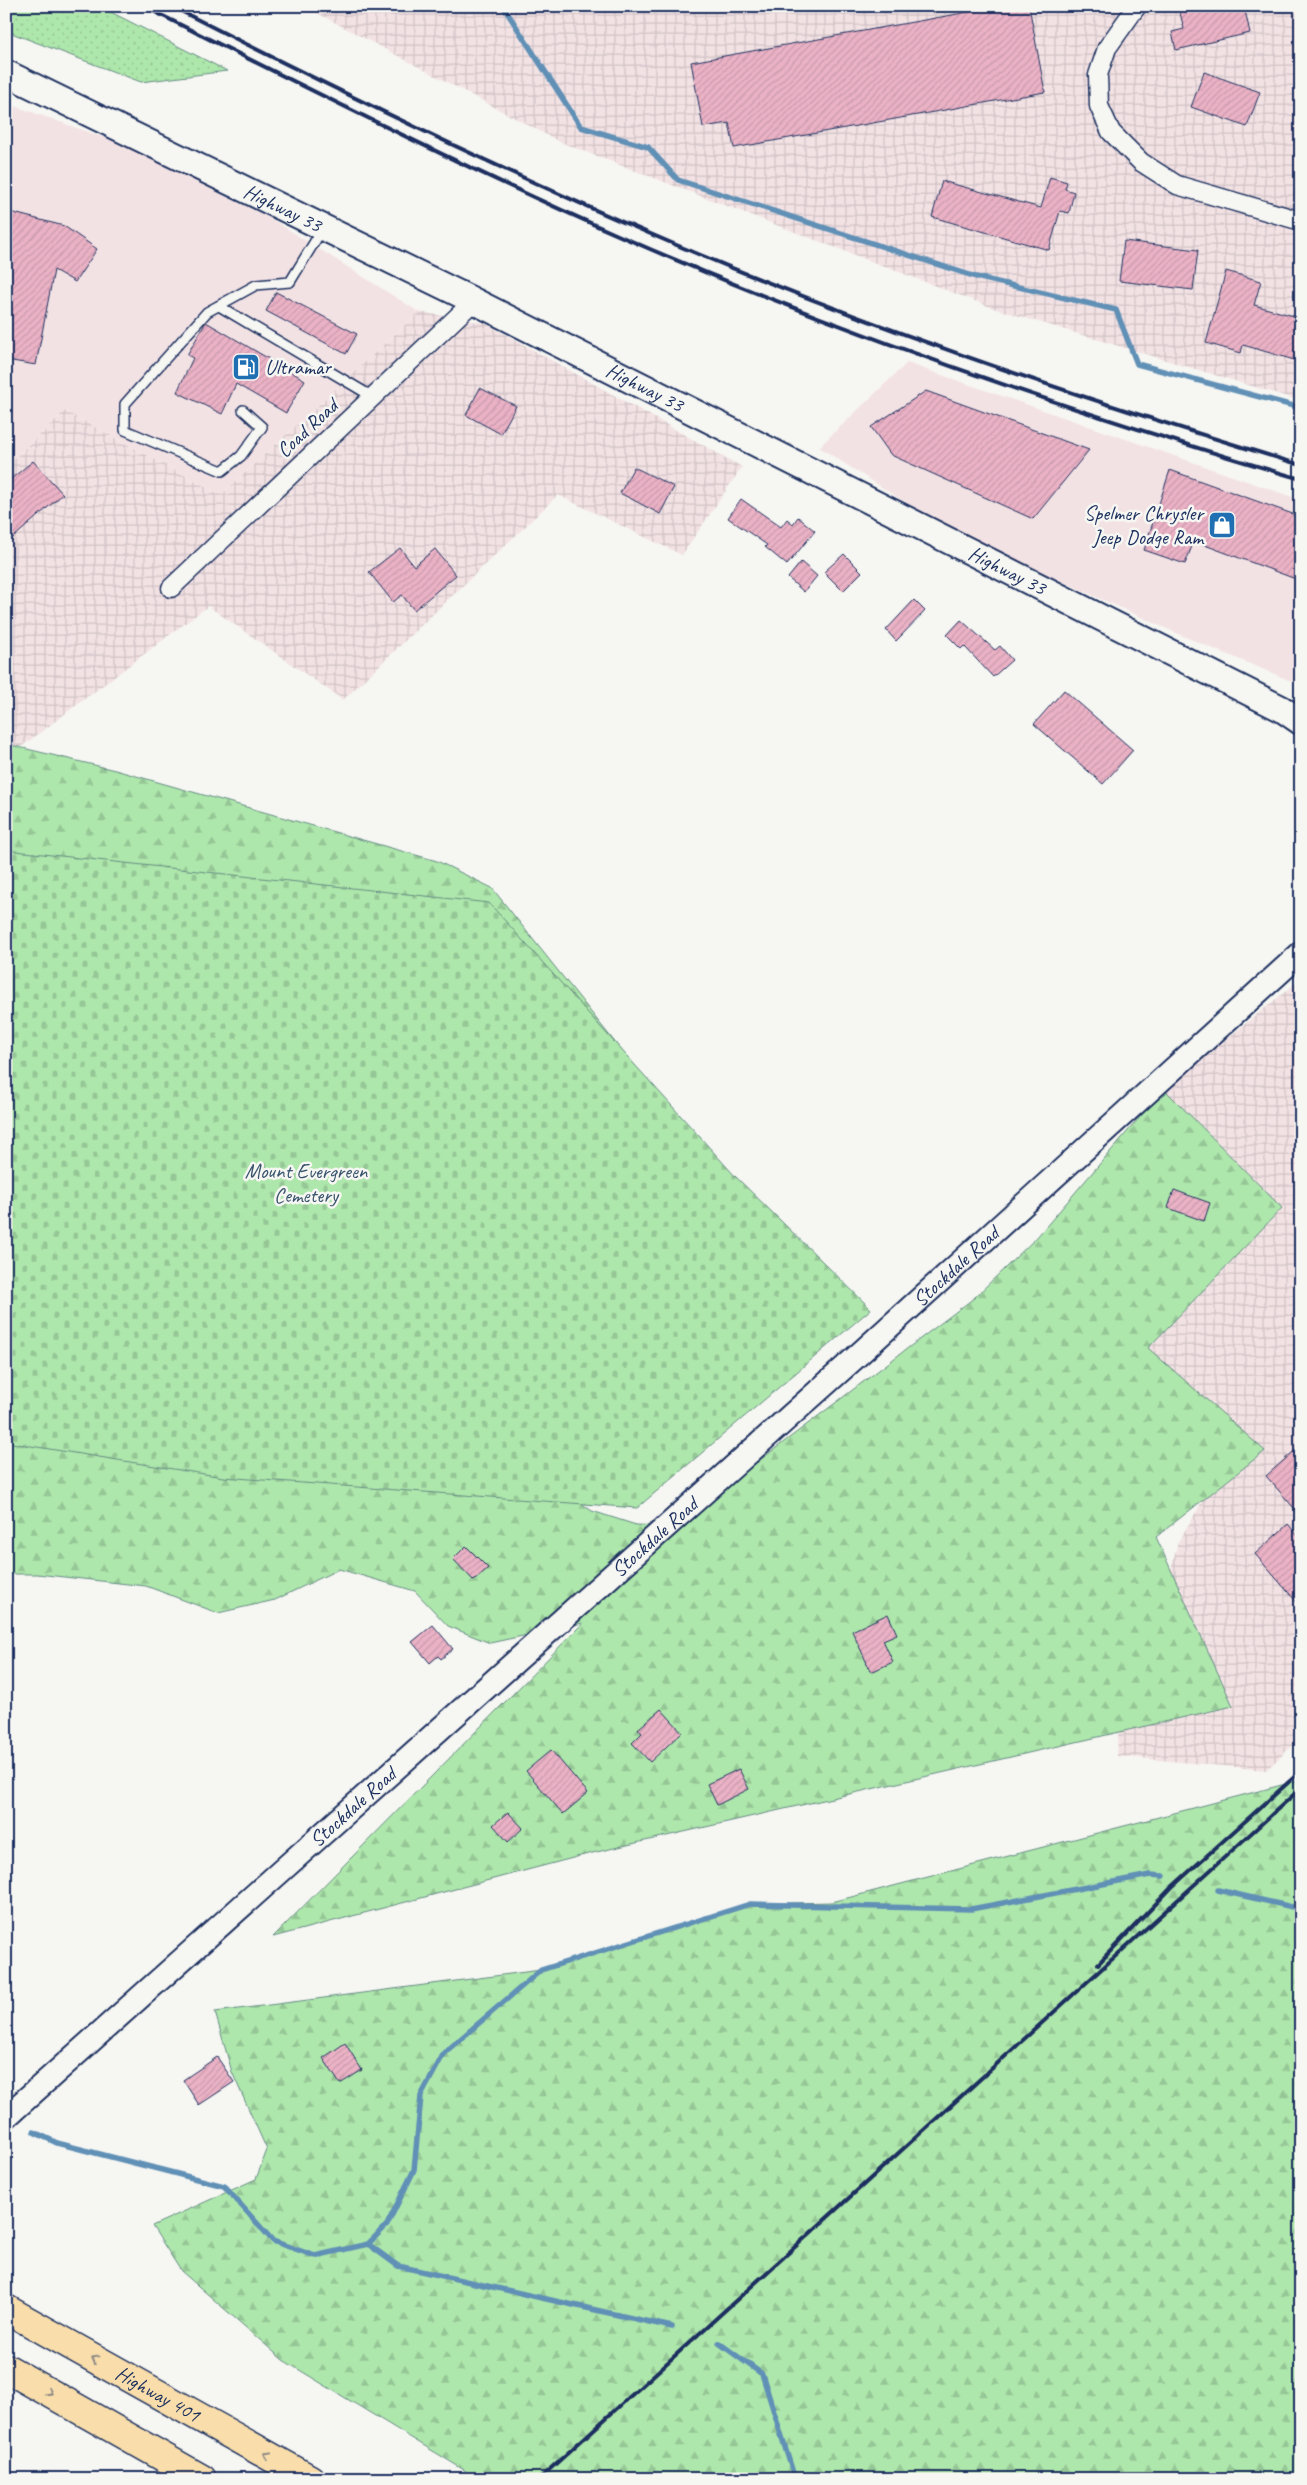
<svg xmlns="http://www.w3.org/2000/svg" width="1307" height="2485" font-family="Caveat,sans-serif">
<defs>
<pattern id="industrial-grid" width="8" height="8" patternUnits="userSpaceOnUse" patternTransform="scale(1.25)"><rect width="8" height="8" fill="#f3e2e4"/><path d="M0 4h8M4 0v8" fill="none" stroke="#d0c2c6"/></pattern>
<pattern id="forest-firs" width="22" height="20" patternUnits="userSpaceOnUse" patternTransform="scale(1.25)"><rect width="22" height="20" fill="#aee7ab"/><path d="M5 1l3.5 6h-7zM16 11l3.5 6h-7z" fill="#95c696"/></pattern>
<pattern id="cemetery-stones" width="16" height="16" patternUnits="userSpaceOnUse" patternTransform="scale(1.25)"><rect width="16" height="16" fill="#aee7ab"/><path d="M2 7V4a2 2 0 0 1 4 0v3zM10 15v-3a2 2 0 0 1 4 0v3z" fill="#95c696"/></pattern>
<pattern id="park-dots" width="8" height="8" patternUnits="userSpaceOnUse" patternTransform="scale(1.25)"><rect width="8" height="8" fill="#aee7ab"/><path d="M2 2h.1M6 6h.1" fill="none" stroke="#95c696" stroke-width="1.8" stroke-linecap="round"/></pattern>
<pattern id="building-hatch" width="6" height="6" patternUnits="userSpaceOnUse" patternTransform="scale(1.25)"><rect width="6" height="6" fill="#ebb2c5"/><path d="M-1 1l2-2M0 6l6-6M5 7l2-2" fill="none" stroke="#c999ac"/></pattern>
</defs>
<rect width="100%" height="100%" fill="#f6f6f2"/>
<filter id="ink" filterUnits="userSpaceOnUse"><feTurbulence type="fractalNoise" baseFrequency=".02" numOctaves="2"/><feDisplacementMap in="SourceGraphic" scale="10" xChannelSelector="R" yChannelSelector="G"/><feConvolveMatrix kernelMatrix="1 2 1 2 8 2 1 2 1" color-interpolation-filters="sRGB"/></filter>
<g filter="url(#ink)">
<path fill="#f3e2e4" d="M6 103 114 141 270 218 419 312 221 495 65 411 6 466Z
M907 363 1301 500V685L1183 636 948 530 819 447Z"/>
<path fill="url(#industrial-grid)" d="M304 6H1301V401L993 308 560 142Z
M419 312 485 323 742 467 682 555 558 495 343 700 208 606 21 747 6 744V466L65 411 221 495Z
M1301 979V1738L1266 1770 1117 1756 1124 1617 1171 1570 1178 1542 1222 1469 1148 1348 1282 1208 1164 1089Z"/>
<path fill="url(#forest-firs)" stroke="#648b84" d="M6 744 115 770 437 861 492 888 735 1193 555 1485 592 1511 636 1525 673 1526 974 1298 1037 1237 1164 1089 1282 1208 1148 1348 1265 1451 1156 1537 1233 1706 588 1854 273 1937 583 1623 490 1643 448 1626 415 1591 339 1569 275 1600 218 1613 146 1586 37 1574H6Z
M1301 1780V2479H479L283 2360 181 2271 152 2226 256 2179 267 2150 232 2072 215 2012 541 1970 750 1904 832 1902Z"/>
<path fill="url(#cemetery-stones)" stroke="#648b84" d="M6 850 489 903 735 1176 871 1309 637 1508 223 1477 6 1442Z"/>
<path fill="url(#park-dots)" stroke="#648b84" d="M6 6H99L227 71 141 82 6 31Z"/>
<g fill="none" stroke-linecap="round" stroke-linejoin="round">
<path stroke="#6190b6" stroke-width="5.5" d="M503 6 581 127 648 147 678 180 976 277 1116 310 1137 364 1301 408
M1218 1890 1301 1909
M34 2132 57 2143 224 2186 273 2241 315 2256 368 2244 387 2225 414 2170 421 2096 444 2053 541 1970 750 1904 971 1909 1150 1875 1163 1876
M368 2244 398 2266 672 2327
M719 2343 762 2374 795 2479"/>
</g>
<path fill="url(#building-hatch)" stroke="#1b2f5e" d="M1002 6H1029L1045 92 734 148 729 123 703 127 691 62Z
M1189 6H1244L1250 33 1176 50 1172 32 1184 29 1179 9Z
M1204 72 1260 92 1247 127 1191 107Z
M1050 177 1067 182 1065 189 1074 192 1069 213 1060 211 1049 250 932 217 942 181 1041 208Z
M6 211 64 226 97 249 75 282 54 270 36 365 6 360Z
M1124 241 1198 250 1193 290 1119 281Z
M1226 271 1261 281 1254 305 1301 318V362L1243 345 1241 353 1206 343Z
M276 292 357 334 346 354 266 311Z
M206 322 305 380 286 413 236 384 222 414 177 392 193 358 187 355Z
M480 388 516 406 501 434 466 415Z
M926 391 1089 450 1033 519 891 455 871 427Z
M33 461 63 494 6 544V483Z
M634 467 674 487 660 514 620 493Z
M1170 470 1301 517V581L1194 541 1185 564 1144 550Z
M741 499 781 527 787 519 793 524 798 517 815 531 787 565 765 547 767 545 728 518Z
M400 548 414 566 435 549 456 575 414 610 402 595 393 602 369 572Z
M844 554 862 572 843 591 824 572Z
M801 562 817 576 804 592 788 578Z
M914 600 925 611 896 641 886 630Z
M961 620 995 650 1000 646 1012 660 993 677 964 646 961 649 947 635Z
M1064 690 1133 750 1103 784 1034 724Z
M1174 1190 1210 1203 1204 1221 1168 1208Z
M1301 1445V1516L1266 1476Z
M1288 1524 1301 1539V1607L1255 1554Z
M466 1546 488 1568 474 1581 453 1559Z
M888 1614 897 1634 883 1640 893 1662 871 1672 852 1631Z
M433 1625 453 1649 441 1659 438 1656 430 1663 412 1642Z
M661 1709 682 1732 650 1762 632 1743 642 1733 638 1729Z
M551 1750 588 1793 563 1814 526 1771Z
M739 1769 749 1789 717 1805 707 1784Z
M508 1812 523 1828 508 1842 493 1825Z
M345 2043 362 2070 340 2084 323 2058Z
M217 2057 234 2082 199 2105 183 2080Z"/>
<g fill="none" stroke-linecap="round" stroke-linejoin="round">
<g stroke="#1b2f5e" stroke-width="12">
<path id="service" d="M219 306 373 397
M243 410 262 427 241 456 222 471 125 430V404L207 312 256 285 290 282 323 228"/>
</g>
<g stroke="#1b2f5e" stroke-width="21">
<path id="minor" d="M1137 6 1107 48 1098 75 1099 106 1111 132 1141 162 1177 185 1301 221
M171 588 474 301"/>
</g>
<g stroke="#1b2f5e" stroke-width="26">
<g id="tertiary">
<path id="s1" d="M6 2117 856 1357 1301 953"/>
</g>
</g>
<g stroke="#1b2f5e" stroke-width="29">
<g id="secondary">
<path id="s2" d="M6 73 474 301 1282 709 1301 722"/>
</g>
</g>
<g stroke="#1b2f5e" stroke-width="31">
<g id="motorway">
<path id="s3" d="M6 2309 310 2479"/>
<path d="M6 2368 202 2479"/>
</g>
</g>
<use href="#service" stroke="#f6f6f2" stroke-width="9"/>
<use href="#minor" stroke="#f6f6f2" stroke-width="18"/>
<use href="#tertiary" stroke="#f6f6f2" stroke-width="22"/>
<use href="#secondary" stroke="#f6f6f2" stroke-width="25"/>
<use href="#motorway" stroke="#f9deab" stroke-width="28"/>
<path stroke="#1b2f5e" stroke-width="4" d="M143 6C301 85 458 165 620 236 841 333 1069 411 1301 479
M171 6C320 82 471 156 625 223 845 319 1072 396 1301 465
M1098 1964 1172 1887 1301 1771
M539 2479 1301 1788"/>
</g>
<defs><path id="oneway-chevron" d="M-2-3.5L2.5 0L-2 3.5" fill="none" stroke-width="1.6" stroke-linecap="round" stroke-linejoin="round" transform="scale(1.25)"/></defs>
<g stroke="#8a8684">
<use href="#oneway-chevron" transform="translate(95 2359) rotate(-151)"/>
<use href="#oneway-chevron" transform="translate(49 2392) rotate(30)"/>
<use href="#oneway-chevron" transform="translate(267 2455) rotate(-151)"/>
</g>
</g>
<defs>
<g id="fuel-square" transform="scale(1.4375)"><rect x="-9" y="-9" width="18" height="18" rx="4" fill="#1f6fb2" stroke="#f6f6f2"/><path d="M-5.5-6h7V0h2V4h1.3V-2.5L3-4.5l.8-.8L6-3V5H2.5V1h-1V6h-7ZM-4.2-4.7v3.2H.2V-4.7Z" fill="#fff"/></g>
<g id="shop-square" transform="scale(1.4375)"><rect x="-9" y="-9" width="18" height="18" rx="4" fill="#1f6fb2" stroke="#f6f6f2"/><path d="M-5-2.5h2.3a2.7 3.5 0 0 1 5.4 0H5L5.5 6h-11ZM-1.5-2.5h3a1.5 2.3 0 0 0-3 0Z" fill="#fff"/></g>
</defs>
<g fill-rule="evenodd">
<use href="#fuel-square" x="246" y="367"/>
<use href="#shop-square" x="1222" y="525"/>
</g>
<g text-anchor="middle" dominant-baseline="central" stroke-width="5" stroke-linejoin="round" paint-order="stroke">
<g font-size="21" fill="#1b2f5e" stroke="#f6f6f2">
<text stroke="none"><textPath href="#s2" startOffset="308">Highway 33</textPath></text>
<text stroke="none"><textPath href="#s2" startOffset="712">Highway 33</textPath></text>
<text transform="translate(307 428) rotate(-43)">Coad Road</text>
<text stroke="none"><textPath href="#s2" startOffset="1118">Highway 33</textPath></text>
<text stroke="none"><textPath href="#s1" startOffset="1275">Stockdale Road</textPath></text>
<text stroke="none"><textPath href="#s1" startOffset="870">Stockdale Road</textPath></text>
<text stroke="none"><textPath href="#s1" startOffset="465">Stockdale Road</textPath></text>
<text stroke="none"><textPath href="#s3" startOffset="174">Highway 401</textPath></text>
</g>
<g font-size="21" fill="#1b2f5e" stroke="#f6f6f2" text-anchor="start">
<text x="265" y="367">Ultramar</text>
<text x="1203" y="513" text-anchor="end">Spelmer Chrysler<tspan x="1203" dy="24">Jeep Dodge Ram</tspan></text>
</g>
<g font-size="21" fill="#38546d" stroke="#f6f6f2">
<text x="306" y="1171">Mount Evergreen<tspan x="306" dy="24">Cemetery</tspan></text>
</g>
</g>
<rect width="1307" height="2485" fill="none" stroke="#f6f6f2" stroke-width="25"/>
<rect x="12" y="12" width="1282" height="2460" fill="none" stroke="#1b2f5e" stroke-width="2" filter="url(#ink)"/>
</svg>
